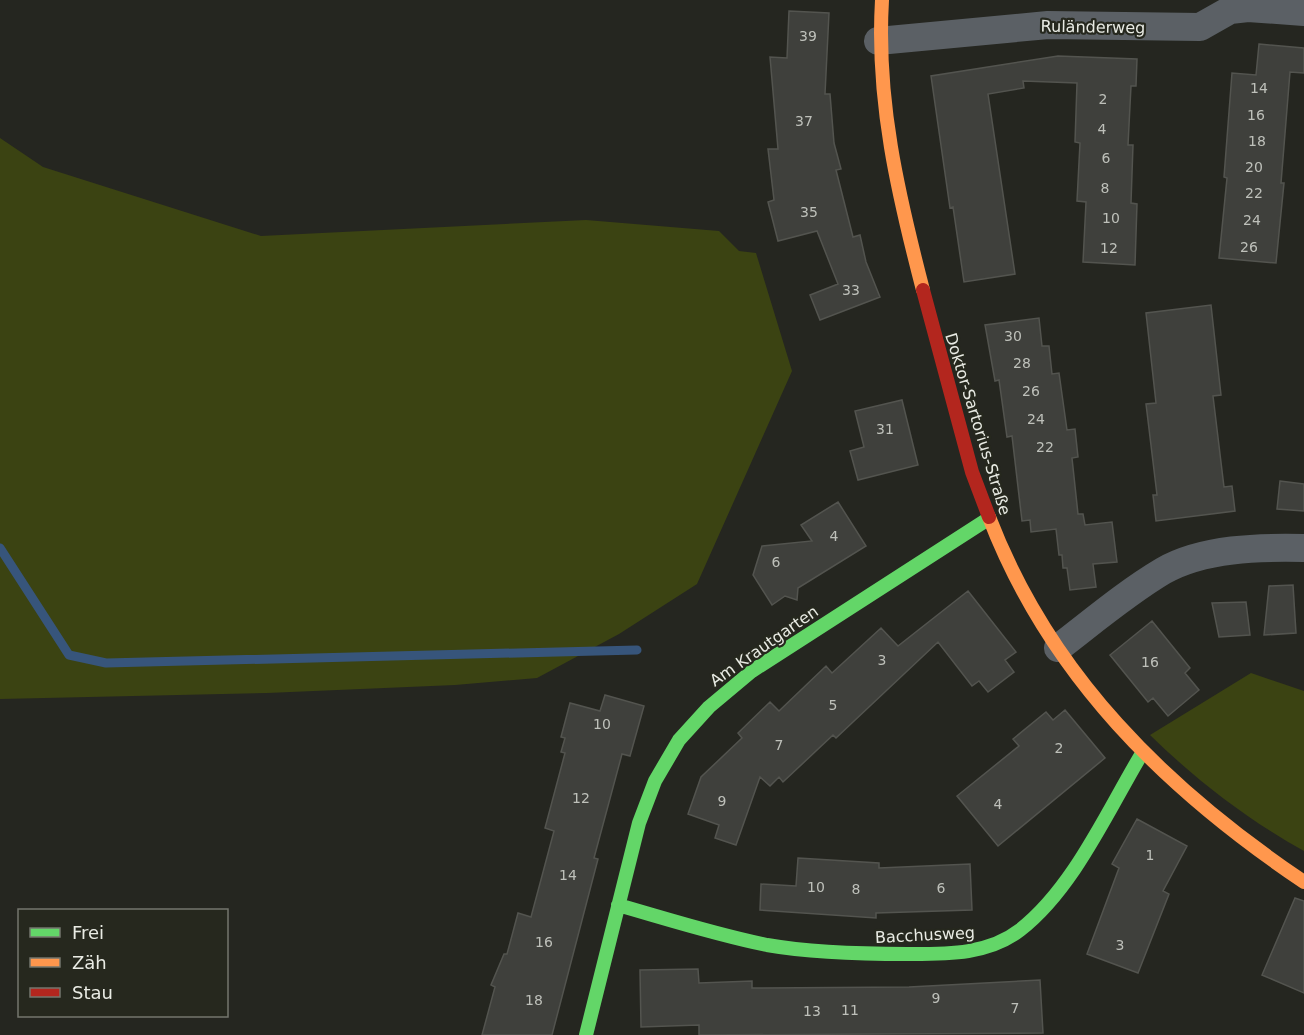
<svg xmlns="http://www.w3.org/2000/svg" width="1304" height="1035" font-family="'DejaVu Sans',sans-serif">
<rect width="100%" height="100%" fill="#252620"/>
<path fill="#3b4312" d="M0 138 43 167 261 236 586 220 719 231 739 251 756 253 792 371 697 584 619 634 537 678 455 685 267 693 0 699Z
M1251 673 1304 691V851C1248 820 1196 780 1150 735Z"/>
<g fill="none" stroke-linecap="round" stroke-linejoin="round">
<path stroke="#37557b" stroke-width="9" d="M0 548 69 655 106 663 637 650"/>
</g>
<path fill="#3f403c" stroke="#53544f" stroke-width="1.5" d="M789 11 829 13 825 94H830L834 143 841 169 836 170 853 237 860 235 866 262 880 297 820 320 810 295 838 284 817 231 778 241 768 202 774 200 768 149H778L770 57 787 58Z
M1259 44 1304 48V73L1290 72 1281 183H1284L1276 263 1219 258 1227 178 1224 177 1232 73 1256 75Z
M1058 56 1137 59 1136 86H1131L1128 145H1133L1131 203 1137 204 1135 265 1083 262 1086 202 1077 201 1080 143 1075 142 1077 83 1023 81 1024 88 988 94 1015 274 964 282 953 207 950 208 931 76Z
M1211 305 1221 395 1213 396 1224 487 1232 486 1235 511 1156 521 1153 495H1157L1146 404 1156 403 1146 313Z
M1039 318 1042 346H1049L1052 374 1059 373 1067 430 1075 429 1078 457 1072 458 1078 514H1083L1085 525 1112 522 1117 562 1093 564 1096 587 1070 590 1067 568H1063L1062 555H1059L1056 529 1031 532 1030 520 1022 521 1012 436 1007 437 999 380 995 381 985 325Z
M902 400 918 465 858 480 850 451 864 447 855 411Z
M1280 481 1304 484V511L1277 509Z
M838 502 866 546 798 588 797 600 785 596 772 605 753 575 762 546 812 541 801 525Z
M1293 585 1296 633 1264 635 1269 586Z
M968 591 1016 652 1005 660 1014 672 988 692 979 681 972 686 938 642 836 738 833 735 783 782 779 777 770 786 760 777 736 845 715 838 719 825 688 814 701 777 742 738 738 733 770 702 779 711 826 666 832 673 881 628 898 646Z
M1246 602 1250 635 1219 637 1212 603Z
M1152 621 1190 668 1185 673 1199 690 1168 716 1153 698 1148 702 1110 655Z
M605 695 644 706 630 756 622 754 594 858 598 859 552 1035H482L495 987 491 985 504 954H507L518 913 531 917 554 831 545 828 565 753 561 752 565 738 561 737 570 703 600 711Z
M1065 710 1105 758 998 846 957 796 1019 746 1013 739 1046 712 1053 720Z
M1137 819 1187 846 1163 891 1169 894 1138 973 1087 954 1119 868 1112 864Z
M798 858 879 863V868L970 864 972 910 876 913V918L760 910 761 884 796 886Z
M1295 898 1304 901V993L1262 975Z
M698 969 699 983 752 981V988L909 987 1040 980 1043 1033 699 1035V1025L641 1027 640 970Z"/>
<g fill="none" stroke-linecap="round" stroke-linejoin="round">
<path stroke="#5b6065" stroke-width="28" d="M878 41 1048 25 1200 27 1230 10 1248 8 1304 12
M1058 648C1092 622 1126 593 1163 571 1203 548 1260 547 1304 548"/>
<path stroke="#63d668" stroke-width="14" d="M618 905C667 919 717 935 767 945 813 953 861 954 907 954 946 954 988 955 1020 930 1073 889 1107 812 1141 755
M586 1035 639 823 655 781 679 740 709 707 752 671 988 519"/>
<path stroke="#ff974d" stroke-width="14" d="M882 0C876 100 898 194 923 290
M989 517C1050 676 1166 789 1304 882"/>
<path stroke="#b3261e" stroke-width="14" d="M923 290 972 472 989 517"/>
</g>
<g text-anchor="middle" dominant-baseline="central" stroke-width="4.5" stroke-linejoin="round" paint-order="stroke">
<g font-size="14" fill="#bec0ba">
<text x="808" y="36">39</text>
<text x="1259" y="88">14</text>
<text x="1103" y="99">2</text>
<text x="1256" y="115">16</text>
<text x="804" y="121">37</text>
<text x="1102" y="129">4</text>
<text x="1257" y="141">18</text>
<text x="1106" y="158">6</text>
<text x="1254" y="167">20</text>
<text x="1105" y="188">8</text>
<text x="1254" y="193">22</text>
<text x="809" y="212">35</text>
<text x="1111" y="218">10</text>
<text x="1252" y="220">24</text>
<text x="1249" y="247">26</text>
<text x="1109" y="248">12</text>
<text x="851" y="290">33</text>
<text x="1013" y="336">30</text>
<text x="1022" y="363">28</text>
<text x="1031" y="391">26</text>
<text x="1036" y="419">24</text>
<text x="885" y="429">31</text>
<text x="1045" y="447">22</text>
<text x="834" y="536">4</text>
<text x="776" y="562">6</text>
<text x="882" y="660">3</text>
<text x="1150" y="662">16</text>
<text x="833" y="705">5</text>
<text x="602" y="724">10</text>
<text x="779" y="745">7</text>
<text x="1059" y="748">2</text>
<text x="581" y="798">12</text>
<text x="722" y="801">9</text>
<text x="998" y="804">4</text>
<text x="1150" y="855">1</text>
<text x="568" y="875">14</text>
<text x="816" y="887">10</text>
<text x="941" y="888">6</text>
<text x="856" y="889">8</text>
<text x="544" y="942">16</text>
<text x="1120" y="945">3</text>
<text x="936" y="998">9</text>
<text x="534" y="1000">18</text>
<text x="1015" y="1008">7</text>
<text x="850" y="1010">11</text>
<text x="812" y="1011">13</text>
</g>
<g font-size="16" fill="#e9ebe4" stroke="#26281e">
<text transform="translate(1093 27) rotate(1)">Ruländerweg</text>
<text transform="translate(978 424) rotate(73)">Doktor-Sartorius-Straße</text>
<text transform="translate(764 646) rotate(-35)">Am Krautgarten</text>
<text transform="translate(925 935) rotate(-3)">Bacchusweg</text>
</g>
</g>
<rect x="18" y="909" width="210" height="108" fill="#26281e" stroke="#74766d" stroke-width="1.5"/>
<rect x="30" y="928" width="30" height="9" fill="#63d668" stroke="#74766d" stroke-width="1.5"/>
<text x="72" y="939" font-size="18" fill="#e9ebe4">Frei</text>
<rect x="30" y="958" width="30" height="9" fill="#ff974d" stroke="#74766d" stroke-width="1.5"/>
<text x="72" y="969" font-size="18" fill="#e9ebe4">Zäh</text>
<rect x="30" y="988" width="30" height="9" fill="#b3261e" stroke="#74766d" stroke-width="1.5"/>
<text x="72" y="999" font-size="18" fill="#e9ebe4">Stau</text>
</svg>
